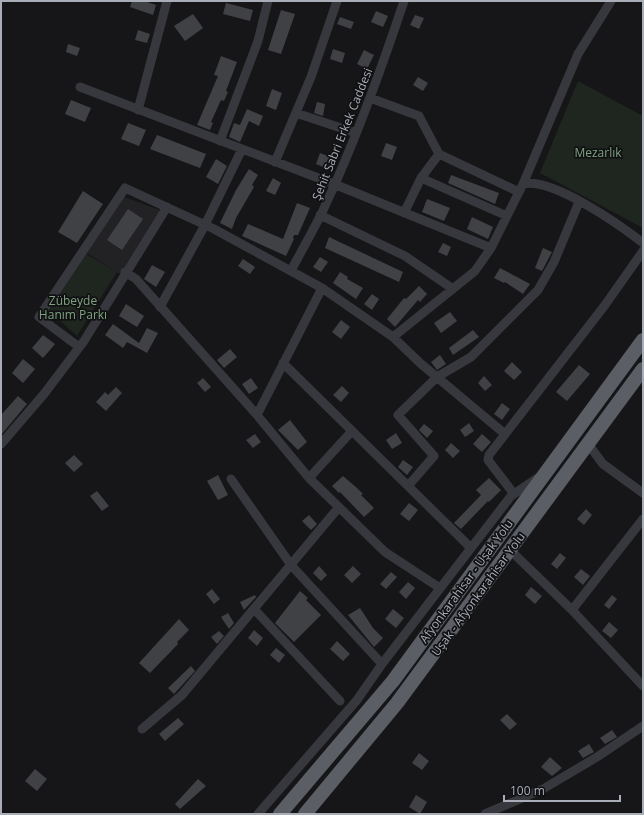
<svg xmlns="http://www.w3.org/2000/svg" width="644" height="815" font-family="'Open Sans',sans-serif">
<rect width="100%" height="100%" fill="#161618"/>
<path fill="#222225" d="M124 197 160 210 120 274 85 252Z"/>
<path fill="#1e261f" d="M578 81 643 116V228L540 173Z
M86 254 117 272 77 336 49 311Z"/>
<path fill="#404145" d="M132 1H144L156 5 153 15 130 7Z
M226 3 253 10 250 21 223 14Z
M281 10 295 14 281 54 268 50Z
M376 11 388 16 383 27 371 22Z
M193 14 203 28 185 41 174 26Z
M415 15 424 18 419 29 410 25Z
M340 17 354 22 351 29 337 24Z
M138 30 150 34 147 43 135 40Z
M68 44 80 48 77 56 66 52Z
M333 49 345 53 342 63 330 59Z
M364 50 374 55 367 69 357 64Z
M221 56 237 62 226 91 228 92 224 101 221 100 211 122 213 123 210 130 197 125 218 76 214 75Z
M418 77 428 83 423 91 413 85Z
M272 89 282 93 276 110 266 106Z
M71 100 91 108 85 122 65 114Z
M317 102 325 104 323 116 314 113Z
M247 109 263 116 259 126 249 121 240 142 229 137 234 123 240 125Z
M128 123 146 130 139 146 121 139Z
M157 135 206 154 200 168 150 149Z
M386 143 397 147 392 160 381 156Z
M320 153 333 158 328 169 316 164Z
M216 159 227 166 218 184 206 177Z
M249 169 258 175 252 185 254 187 236 218 232 229 220 223 236 190Z
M451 175 499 193 495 204 448 183Z
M273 178 281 183 275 195 266 191Z
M83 191 103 204 77 243 58 232Z
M427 199 450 208 444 221 422 212Z
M297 203 310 208 298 235H294L293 238 294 239 286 256 242 236 248 224 283 239Z
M128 209 143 219 122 250 107 240Z
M472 217 493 227 488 239 467 229Z
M329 237 403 272 399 282 325 248Z
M443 243 451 247 447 256 438 252Z
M543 248 552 252 542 271 535 268Z
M320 257 328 262 321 272 313 267Z
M243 259 255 267 250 274 238 266Z
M152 265 165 272 156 287 144 279Z
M500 268 530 284 523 294 505 282 504 283 494 278Z
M340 272 348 277 347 279 363 288 356 299 333 283Z
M419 286 427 294 420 302 418 300 395 327 387 319 404 298 406 299Z
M372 294 379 299 372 310 364 304Z
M126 304 144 316 137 327 119 316Z
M450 312 457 321 441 333 434 323Z
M341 320 350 327 341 339 332 332Z
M113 324 139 343 147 328 158 333 147 353 127 342 123 348 105 335Z
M473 330 479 337 453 355 449 348Z
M43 335 55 344 43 358 32 348Z
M230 349 237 357 224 368 217 360Z
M440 355 446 364 437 370 431 362Z
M23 359 35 369 23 383 12 373Z
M512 362 522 372 514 380 504 371Z
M579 365 590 374 567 401 556 392Z
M484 376 492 385 485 391 478 383Z
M203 378 211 387 205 392 197 383Z
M251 378 258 388 249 394 242 384Z
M342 386 349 393 341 402 333 395Z
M116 387 122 393 106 411 96 402 105 392 108 395Z
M18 396 27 404 1 435V415Z
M502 403 510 409 502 420 494 414Z
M290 420 307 442 298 450 278 430Z
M469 423 474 431 465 437 460 430Z
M424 424 433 431 427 438 419 430Z
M396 433 402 443 392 449 386 440Z
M255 434 261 442 253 448 246 440Z
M482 434 491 442 482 452 473 444Z
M451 443 460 451 453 458 445 450Z
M74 455 83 464 74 472 65 463Z
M403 460 413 467 407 475 398 467Z
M218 475 228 495 218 500 207 481Z
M343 476 357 488 363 494 361 495 374 508 364 517 340 492 339 493 332 486Z
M489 478 501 490 489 502 488 501 461 529 454 523 481 495 476 490Z
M97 491 109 506 102 511 90 496Z
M409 503 418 510 409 521 400 514Z
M586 509 592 515 584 525 577 519Z
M309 515 317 524 311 530 302 521Z
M560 553 566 558 557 569 551 564Z
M319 566 327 575 321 581 313 573Z
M353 566 361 574 352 583 344 575Z
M581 569 590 576 583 585 574 577Z
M391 572 397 577 386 589 380 584Z
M408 582 415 588 406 599 399 592Z
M531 587 542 596 535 604 525 595Z
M212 589 220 599 214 604 206 594Z
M300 591 308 598 306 600 321 615 294 642 275 623Z
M255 595 256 597 244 610 240 602Z
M612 595 617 599 609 609 604 605Z
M360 608 373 628 383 638 374 647 348 615Z
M393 609 404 618 396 628 385 619Z
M228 613 234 623 229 629 221 617Z
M179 619 189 630 177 642 178 644 150 673 139 663Z
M609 622 618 630 611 638 602 631Z
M254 630 263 638 257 646 248 638Z
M219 631 224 636 217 644 211 637Z
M337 641 350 654 343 661 330 649Z
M276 648 285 655 279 663 270 655Z
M191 666 195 671 174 694 168 688Z
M507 714 517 724 510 730 500 720Z
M178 718 184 724 165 741 159 734Z
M612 730 617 737 605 744 600 738Z
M589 744 594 752 583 758 578 751Z
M419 753 429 761 422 770 412 763Z
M550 757 562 768 552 776 541 767Z
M35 769 47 779 37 791 25 781Z
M198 779 206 786 180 809 175 804Z
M416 795 427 802 420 814 409 807Z"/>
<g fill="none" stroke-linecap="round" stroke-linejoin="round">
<path stroke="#37383d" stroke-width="9" d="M80 87 334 184 491 248
M370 98 419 116 439 154
M138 110 167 1
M296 113 356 133
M220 141 258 41 268 1
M275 162 311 77 337 1
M421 178 507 216
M523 184 578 54 611 1
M404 213 421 178 439 154 519 192
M320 215 405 256 453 289
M291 271C302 249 315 228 325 206 356 140 381 70 404 1
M125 272 136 279 257 415 309 478 385 552 440 588
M160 307 205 225 242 149
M393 337 475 271 491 248 523 184C552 177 620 225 643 243
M79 347 39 317 125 188 214 229 322 288 393 337 420 363 505 434
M283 363 471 548
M257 415 322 288
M1 444 44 394 84 341 167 207
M588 444 603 464 643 493
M309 478 352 431
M231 479 291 565 382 664
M408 486 434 456 398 415 437 377 471 357 538 290 554 262 579 202
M514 494 488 460 489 455 605 305 643 251
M510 550 572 610 643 686
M254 609 340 701
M572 610 643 519
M142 729 182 695 339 507
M258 814 357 700 382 664 511 496 539 477
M485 814 543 789 597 757 643 726"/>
<path stroke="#5b5e65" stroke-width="14" d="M280 814 393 681 643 340
M305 814 397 703 643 369"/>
</g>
<g text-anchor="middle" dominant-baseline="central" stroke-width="3.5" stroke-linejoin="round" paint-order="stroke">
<g font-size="12" fill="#a8adb8" stroke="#111113">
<text transform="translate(342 134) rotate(-68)">Şehit Sabri Erkek Caddesi</text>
<text transform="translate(466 581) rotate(-54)">Afyonkarahisar - Uşak Yolu</text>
<text transform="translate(478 594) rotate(-54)">Uşak - Afyonkarahisar Yolu</text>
</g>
<g font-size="12" fill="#7fa381" stroke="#111113">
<text x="598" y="152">Mezarlık</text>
<text x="73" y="300">Zübeyde<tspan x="73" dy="14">Hanım Parkı</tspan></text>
</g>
</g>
<rect width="644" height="815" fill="none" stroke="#a8adb8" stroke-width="4"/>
<path d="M504 795v6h116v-6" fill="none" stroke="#a8adb8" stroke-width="2"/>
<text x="510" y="795" font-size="12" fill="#a8adb8" stroke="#111113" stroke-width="3" paint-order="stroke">100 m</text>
</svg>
